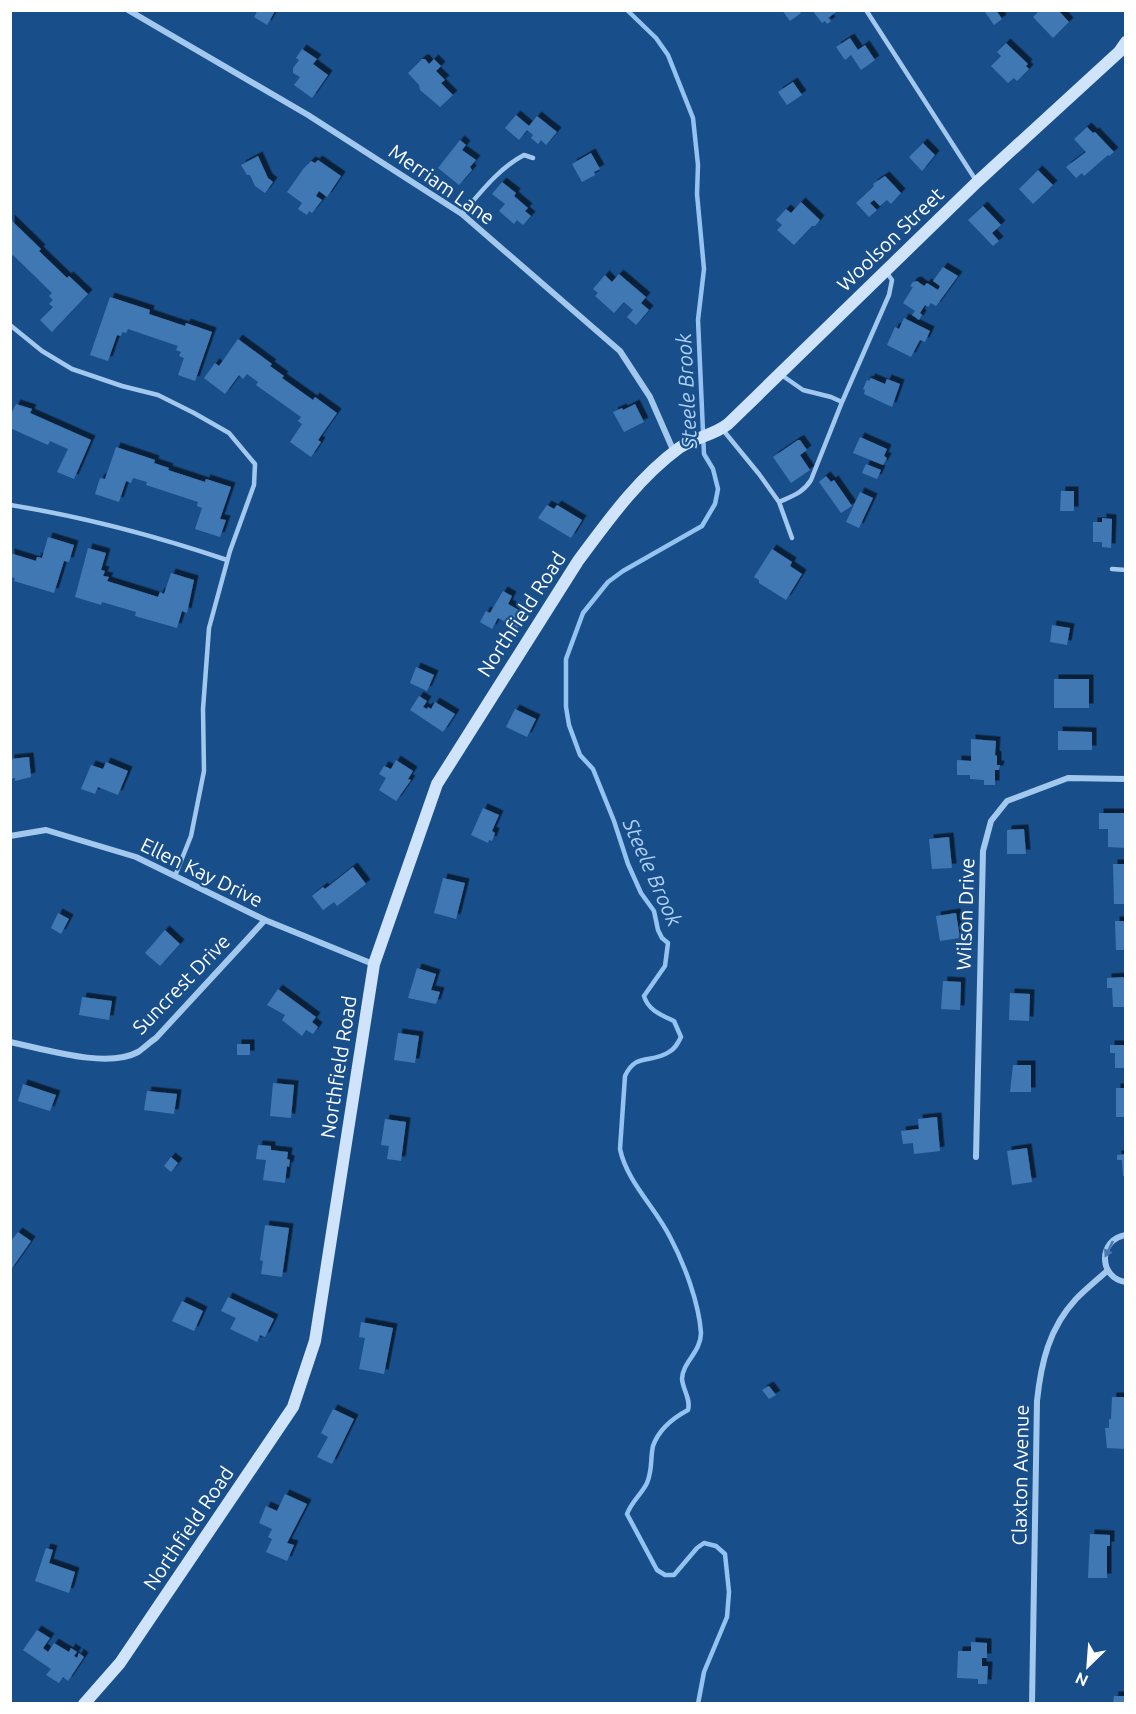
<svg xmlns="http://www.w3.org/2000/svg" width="1136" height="1714" font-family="Ubuntu,sans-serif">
<defs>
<filter id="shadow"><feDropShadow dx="4.5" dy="-4.5" stdDeviation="0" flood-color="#0009"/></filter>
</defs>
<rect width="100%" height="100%" fill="#184f8b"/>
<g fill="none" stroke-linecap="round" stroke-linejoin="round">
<path stroke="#95c3f1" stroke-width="4.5" d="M627 10 656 38 668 55 693 118 698 165 697 194 704 269 698 320 704 454 713 469 718 489 715 504 702 526 623 571 608 582 583 613 566 659V707L569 725 580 755 593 769 614 821 628 864 641 893 654 911 658 930 662 938 668 943 665 966 644 996C648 1010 661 1015 674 1021L681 1037C678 1043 675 1049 669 1052 651 1064 636 1052 625 1076L620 1149C627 1182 655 1207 670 1237 684 1263 699 1303 701 1333 701 1352 682 1363 682 1379 683 1390 691 1399 688 1410 673 1418 659 1429 653 1446 650 1459 653 1468 647 1483 641 1495 632 1501 627 1514L657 1570 665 1575H674L697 1548 704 1543 716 1546 725 1554 729 1592 727 1617 704 1672 698 1704"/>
</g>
<path fill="#4178b4" filter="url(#shadow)" d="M258 10H274L275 11 267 25 254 17Z
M782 10H799L801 13 790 21Z
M812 10H839L828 18 831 21 827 24 825 21 822 23Z
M988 10H996L1002 19 994 25 985 12Z
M1040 10H1058L1069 22 1053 38 1033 17Z
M850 38 858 50 865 45 875 60 861 70 851 55 845 60 836 47Z
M1006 43 1028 64 1026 66 1029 69 1017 81 1014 78 1008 83 991 66 1001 56 997 52Z
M302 49 317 59 313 64 328 75 312 98 294 85 300 77 293 73V68L299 60 296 58Z
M422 59H425L429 64 434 59 441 66 436 71 445 80 441 83 453 95 440 107 420 90 419 85 408 73Z
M793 82 802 95 787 105 778 92Z
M516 115 529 126 537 116 557 132 546 145 541 140 538 144 531 138 533 135 527 130 519 140 505 128Z
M1087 127 1093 133 1095 132 1114 152 1109 156 1108 155 1084 176 1082 173 1076 178 1066 167 1086 152 1074 139Z
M460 140 466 145 462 150 476 160 470 167 472 170 459 185 438 168Z
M923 143 935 155 922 171 909 157Z
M591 153 600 169 594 172 595 175 582 182 572 164Z
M258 156 268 178 273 182 265 193 255 186 250 175H247L241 165Z
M318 160 341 176 327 197 319 191 316 196 322 200 312 213 309 211 307 215 298 209 302 203 287 192 304 168 311 161 315 163Z
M1038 170 1053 185 1033 204 1019 189Z
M885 176 901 193 891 204 887 200 880 206 874 200 870 203 877 210 869 217 856 203 874 186 873 184Z
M502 182 516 193 514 196 528 208 525 211 531 216 523 225 517 220 514 224 499 211 505 204 492 194Z
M801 202 820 220 815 226H812L794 245 777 230 782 225 776 220 786 209 791 213Z
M983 206 1001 225 992 233 999 241 993 246 968 220Z
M10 219 41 249 39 251 67 278 69 276 88 294 52 332 40 320 53 307 49 304 53 300 49 296 52 293 13 255 10 258Z
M943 267 958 276 936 306 931 303 928 307 925 305 920 313 922 315 919 320 912 315 915 311 903 303 913 287 910 286 913 282 917 281 924 286 927 283 938 290 940 286 933 281Z
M619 274 646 297 641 303 649 310 636 325 627 317 633 310 624 302 614 313 595 296 598 293 593 289 605 275 612 282Z
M110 297 150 310 149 314 185 326 186 323 212 332 195 381 178 375 184 358 179 356 181 352 176 350 178 346 128 329 126 333 122 332 121 336 117 335 108 361 90 355Z
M904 318 930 331 925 342 920 340 911 357 887 345 895 327 899 329Z
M238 339 272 364 270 366 284 376 282 378 313 400 315 397 337 413 318 440 321 442 311 457 290 442 302 424 298 421 301 417 256 385 258 382 247 374 243 379 239 375 225 394 204 378 215 363 219 366Z
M871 378 885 384 887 379 900 384 892 407 864 394 865 390 863 389 867 380 869 381Z
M16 404 32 409 30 413 91 440 74 479 57 472 68 449 50 441 48 445 10 428V416Z
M635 404 644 422 624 432 613 412 622 408 623 410Z
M860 437 887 449 884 456 887 458 883 465 853 453Z
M798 440H800L807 450 800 455 810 470 791 483 773 457Z
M116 447 155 460 154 463 169 468 168 470 205 482 206 479 231 487 220 519 226 520 220 537 195 529 202 508 197 506 198 502 146 485 147 482 133 478 131 483 126 481 119 502 95 494 100 478 105 479Z
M866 464 881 470 877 479 862 473Z
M826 476 831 482 834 480 852 506 841 513 819 482Z
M1061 491H1074V511H1060Z
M860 492 873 498 859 528 846 522Z
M547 505 554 509 557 505 582 520 571 538 538 518Z
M1102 518 1112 519 1111 548 1102 547V542H1093V522H1102Z
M48 537 74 545 69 562 64 561 54 593 14 581 15 578 10 577V553L36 561 37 557 42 558Z
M88 548 106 553 101 570 105 571 103 576 109 577 107 581 158 597 160 592 164 594 171 573 194 580 187 613 182 611 177 628 135 616 136 612 102 602 101 605 75 597Z
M772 549 792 562 790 566 802 574 786 600 759 583V580L754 577Z
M503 591 512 596 508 604 526 614 517 628 498 618 492 629 480 622 486 611 490 613Z
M1052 625 1070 628 1067 645 1050 642Z
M416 667 434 675 427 691 410 683Z
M1054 679H1089V708H1054Z
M419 696 427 701 423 707 427 709 428 707 431 709 435 702 455 714 443 732 410 710Z
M515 709 536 719 527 737 506 727Z
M1058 731 1092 732V750H1058Z
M971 739 996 741 995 755 997 756V765H1000L999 770H995V785H984V780L970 779V775H957V760L971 761Z
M29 757 31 777 15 781V778L10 779V759Z
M396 760 413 771 408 779 411 780 396 801 379 790 386 778 379 774 384 766 391 769Z
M106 762 128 771 118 795 98 787 95 794 81 789 91 765 103 769Z
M483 808 499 815 492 831 495 833 492 841 489 840 488 843 471 835Z
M1099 813H1126V848L1108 847V829H1099Z
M1024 829 1026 854H1007V830Z
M949 837 952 868 932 869 929 839Z
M1113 864H1126V904H1114Z
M353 867 366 884 337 906 334 902 323 910 312 896 323 887 325 889Z
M443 878 465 883 456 919 434 913Z
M58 913 69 919 61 934 51 928Z
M956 913 960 938 940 941 936 916Z
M1115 921H1126V950H1116Z
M165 930 180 944 160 966 145 953Z
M417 968 436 974 431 990 440 992 436 1004 408 998Z
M1126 977V1007H1113L1112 988H1107V978Z
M943 981 961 982 960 1010 941 1009Z
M278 989 316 1017 312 1022 318 1027 313 1034 306 1030 302 1036 282 1020 285 1015 267 1005Z
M1010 993 1030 994 1029 1021 1009 1020Z
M82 997 112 1001 109 1020 79 1015Z
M398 1033 419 1036 415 1063 394 1060Z
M237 1044H250V1055H237Z
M1110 1045H1126V1068H1115V1053H1110Z
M1013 1065H1031V1092H1010Z
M273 1083 294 1085 291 1118 270 1116Z
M23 1084 56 1095 50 1111 18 1101Z
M1116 1088H1126V1117H1116Z
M147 1091 177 1094 174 1114 144 1110Z
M937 1117 940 1151 914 1154 913 1143 903 1144 901 1131 919 1129 918 1119Z
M385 1119 406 1122 401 1161 387 1159 389 1146 381 1145Z
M258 1145 271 1146V1150L288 1152 287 1159 290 1160 289 1167 287 1166 285 1183 263 1180 266 1160 256 1159Z
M1027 1148 1032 1182 1012 1185 1007 1151Z
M1126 1154V1176H1123L1122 1160H1117V1155Z
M171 1157 178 1163 171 1172 164 1166Z
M265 1225 289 1228 282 1277 261 1274 263 1261 260 1260Z
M18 1232 31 1241 10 1271V1242Z
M228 1297 274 1319 265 1337 260 1335 257 1342 230 1329 236 1318 221 1311Z
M182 1301 203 1311 194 1331 172 1321Z
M361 1322 393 1328 384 1374 359 1369 365 1338 359 1337Z
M769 1386 776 1395 769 1399 762 1390Z
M1112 1397H1126V1449L1107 1448 1105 1428H1109V1419H1111Z
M333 1409 354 1419 332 1464 317 1457 328 1437 321 1433Z
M285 1494 307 1504 287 1543 294 1545 287 1561 266 1552 272 1539 268 1537 272 1529 259 1523 266 1506 277 1511Z
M1090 1534 1110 1535V1546H1107V1578H1088Z
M46 1548 53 1550 49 1563 75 1572 69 1593 35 1581Z
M37 1630 50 1638 43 1648 48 1652 54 1643 69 1652 71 1648 77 1652 74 1656 77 1658 79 1653 84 1657 68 1681 63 1677 59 1683 46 1675 51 1669 23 1650Z
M971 1642 987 1643V1658H982V1666H988L987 1684H978V1679L957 1678 958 1651H971Z
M1114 1696H1126V1704H1113Z"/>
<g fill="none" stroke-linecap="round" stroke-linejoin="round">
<path stroke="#a2c8ee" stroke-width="4.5" d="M866 10 977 182
M462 214C480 193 499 168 524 155L533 158
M10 325 42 351 72 369 122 386 158 395 194 413 229 433 255 464 254 485 230 551 209 628 203 709 204 771 191 836 175 876
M842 402 889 295 892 280 887 273
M723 430 759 474 779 502 792 538
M779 502C792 496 803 493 811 480L842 402 831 397 803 390 780 374
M10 505C85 517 156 536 227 560
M1112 569 1126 570"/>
<path stroke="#a2c8ee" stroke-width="6" d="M128 10 308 115 462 214 620 351 650 397 674 452
M10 836 46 830 136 857 265 920 373 964
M10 1042C44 1049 107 1069 138 1052 144 1048 150 1042 156 1038L265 920
M976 1157 983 851 991 821 1007 801 1068 778 1126 779
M1126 1235C1098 1239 1098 1278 1126 1282
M1032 1704 1037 1401C1041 1363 1049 1328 1076 1299 1086 1289 1097 1280 1107 1271"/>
<path stroke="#cfe3fa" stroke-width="12" d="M84 1704 120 1663 293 1407 315 1341 374 964 437 784 578 561C607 522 638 478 679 448 694 437 713 436 728 424L977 182 1119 52 1126 42"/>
</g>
<defs><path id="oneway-solid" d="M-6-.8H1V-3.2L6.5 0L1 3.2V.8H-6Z" transform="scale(1.5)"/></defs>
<use fill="#4879ae" href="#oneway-solid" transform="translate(1109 1249) rotate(116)"/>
<g text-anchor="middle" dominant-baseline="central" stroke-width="4.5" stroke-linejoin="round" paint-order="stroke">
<g font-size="20" fill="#fff" stroke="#184f8b">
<text transform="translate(442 184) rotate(35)">Merriam Lane</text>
<text transform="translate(890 239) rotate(-44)">Woolson Street</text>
<text transform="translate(521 614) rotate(-57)">Northfield Road</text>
<text transform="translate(202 872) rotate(26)">Ellen Kay Drive</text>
<text transform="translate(965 914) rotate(-88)">Wilson Drive</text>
<text transform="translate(181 984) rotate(-46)">Suncrest Drive</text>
<text transform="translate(338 1067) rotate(-81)">Northfield Road</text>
<text transform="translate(1020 1475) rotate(-89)">Claxton Avenue</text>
<text transform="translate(188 1528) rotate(-56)">Northfield Road</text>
</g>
<g font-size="21" font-style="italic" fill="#aed1f5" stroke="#184f8b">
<text transform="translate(686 391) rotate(-93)">Steele Brook</text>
<text transform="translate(653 872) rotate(66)">Steele Brook</text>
</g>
</g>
<rect width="1136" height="1714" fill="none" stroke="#ffffff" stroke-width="24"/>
<g transform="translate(1088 1666) rotate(205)" stroke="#184f8b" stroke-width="4.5" paint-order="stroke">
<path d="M0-4.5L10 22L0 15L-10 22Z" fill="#ffffff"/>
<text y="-9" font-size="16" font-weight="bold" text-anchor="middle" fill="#ffffff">N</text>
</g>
</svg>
